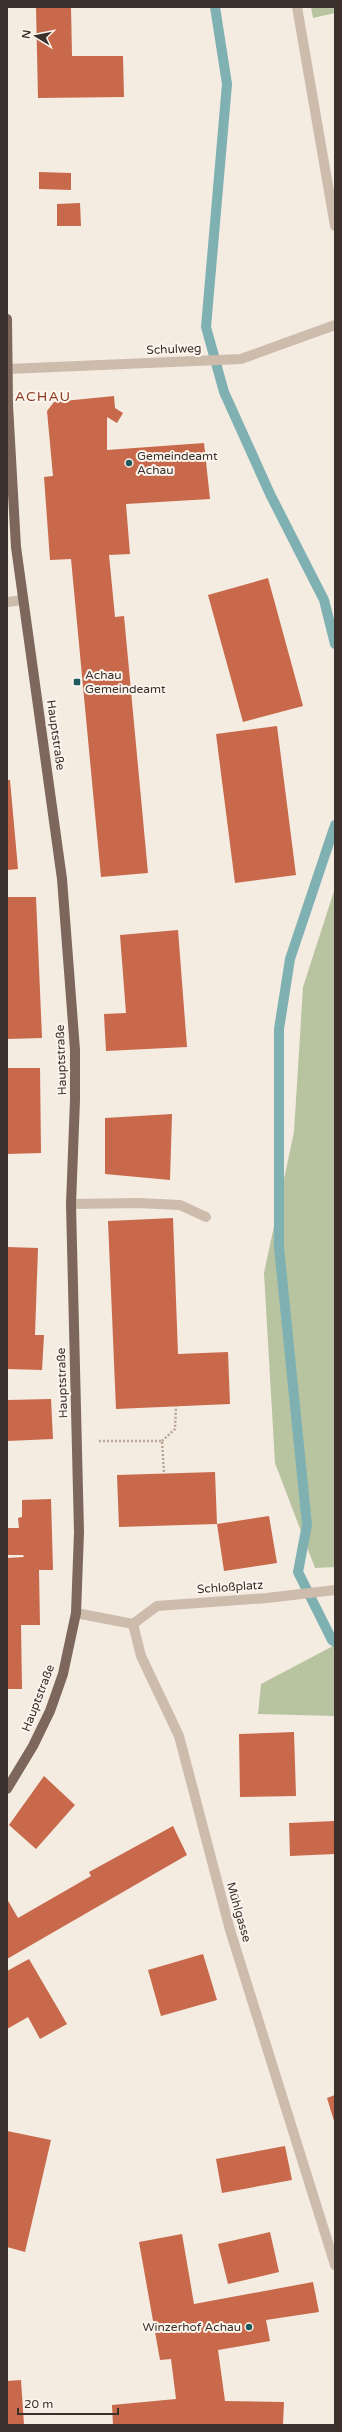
<svg xmlns="http://www.w3.org/2000/svg" width="342" height="2432" font-family="'Varela Round',sans-serif">
<rect width="100%" height="100%" fill="#f4ebe1"/>
<path fill="#b8c4a0" d="M311 7H335V13L313 18Z
M335 888V1567L315 1568 275 1463 264 1273 294 1132 303 987Z
M335 1645V1716L258 1714 261 1684Z"/>
<g fill="none" stroke-linecap="round" stroke-linejoin="round">
<path stroke="#7fb0b2" stroke-width="10" d="M215 7 227 84 206 327 224 392 270 494 324 600 335 644
M335 825 290 959 279 1029V1247L307 1525 298 1572 332 1640 335 1642"/>
</g>
<path fill="#c8694b" d="M36 7H71L72 56H123L124 97 38 98Z
M39 172 71 173V190L39 189Z
M80 203 81 226H57V204Z
M114 396 115 408 123 413 117 423 107 417V450L204 443 210 499 126 504 130 554 109 555 115 617 124 616 148 873 101 877 71 559 50 560 44 477 53 476 47 411 54 402Z
M268 578 303 706 243 722 208 595Z
M277 726 296 875 235 883 216 734Z
M7 780H10L18 869 7 870Z
M7 897H36L42 1038 7 1039Z
M178 930 187 1047 106 1051 104 1014 126 1013 120 935Z
M7 1068H40L41 1153 7 1154Z
M172 1114 170 1180 105 1174V1118Z
M173 1218 178 1354 228 1352 230 1404 116 1409 108 1221Z
M7 1247 38 1248 35 1335H44L42 1370 7 1369Z
M51 1399 53 1439 7 1441V1400Z
M215 1472 217 1524 269 1516 277 1563 224 1571 217 1524 119 1527 117 1475Z
M51 1499 53 1570H39L40 1625H21L22 1689H7V1558L24 1557 23 1555H7V1528H19L18 1518 22 1517V1500Z
M294 1732 296 1796 240 1797 239 1734Z
M44 1776 75 1805 36 1849 9 1825Z
M335 1821V1854L290 1856 289 1823Z
M173 1826 187 1855 7 1959V1899L18 1918 91 1876 89 1872Z
M203 1954 217 2000 161 2016 148 1970Z
M29 1959 67 2024 40 2039 28 2017 7 2029V1971Z
M335 2095V2124L327 2098Z
M7 2131 51 2140 25 2252 7 2247Z
M285 2146 292 2180 222 2193 216 2159Z
M270 2232 279 2272 228 2284 218 2244Z
M182 2234 194 2304 313 2282 319 2312 266 2320 270 2341 218 2350 225 2401 284 2402 283 2425H113L112 2405 176 2399 171 2359 160 2360 139 2242Z
M21 2380 24 2425H7V2381Z"/>
<g fill="none" stroke-linecap="round" stroke-linejoin="round">
<path stroke="#b9a596" stroke-width="2.5" stroke-dasharray="2 2" stroke-linecap="butt" d="M99 1441H162L164 1473
M162 1441 175 1429 176 1406"/>
<path stroke="#cdbbac" stroke-width="10" d="M297 7 335 226
M8 369 241 359 335 325
M7 602 23 600
M71 1204 138 1203 180 1205 206 1217
M76 1613 133 1624 141 1656 179 1736 230 1930 335 2265
M133 1624 157 1606 267 1598 335 1590"/>
<path stroke="#7d675c" stroke-width="10" d="M7 319 8 405 16 547 62 879 75 1050V1100L71 1204 79 1532 76 1613 63 1674 50 1711 33 1746 7 1789"/>
</g>
<g fill="#1f5a5e" stroke="#fbf5ee" stroke-width="1.5">
<circle cx="129" cy="463" r="4"/>
<rect x="73" y="678" width="8" height="8" rx="2"/>
<circle cx="249" cy="2327" r="4"/>
</g>
<g text-anchor="middle" dominant-baseline="central" stroke-width="4" stroke-linejoin="round" paint-order="stroke">
<g font-size="12" fill="#3b302b" stroke="#fbf5ee">
<text transform="translate(174 349) rotate(-2)">Schulweg</text>
<text transform="translate(56 735) rotate(82)">Hauptstraße</text>
<text transform="translate(61 1060) rotate(-92)">Hauptstraße</text>
<text transform="translate(62 1383) rotate(-92)">Hauptstraße</text>
<text transform="translate(230 1587) rotate(-4)">Schloßplatz</text>
<text transform="translate(38 1698) rotate(-69)">Hauptstraße</text>
<text transform="translate(239 1912) rotate(74)">Mühlgasse</text>
</g>
<g font-size="12" fill="#3b302b" stroke="#fbf5ee" text-anchor="start">
<text x="137" y="456">Gemeindeamt<tspan x="137" dy="14">Achau</tspan></text>
<text x="85" y="675">Achau<tspan x="85" dy="14">Gemeindeamt</tspan></text>
<text x="241" y="2327" text-anchor="end">Winzerhof Achau</text>
</g>
<g font-size="14" letter-spacing="1" fill="#8c3b22" stroke="#fbf5ee">
<text x="43" y="396">ACHAU</text>
</g>
</g>
<rect width="342" height="2432" fill="none" stroke="#3b302b" stroke-width="16"/>
<g transform="translate(36 36) rotate(280)" stroke="#fbf5ee" stroke-width="3" paint-order="stroke">
<path d="M0-3L7 15L0 10L-7 15Z" fill="#3b302b"/>
<text y="-6" font-size="11" font-weight="bold" text-anchor="middle" fill="#3b302b">N</text>
</g>
<path d="M18 2408v6h100v-6" fill="none" stroke="#3b302b" stroke-width="2"/>
<text x="24" y="2408" font-size="12" fill="#3b302b" stroke="#fbf5ee" stroke-width="3" paint-order="stroke">20 m</text>
</svg>
